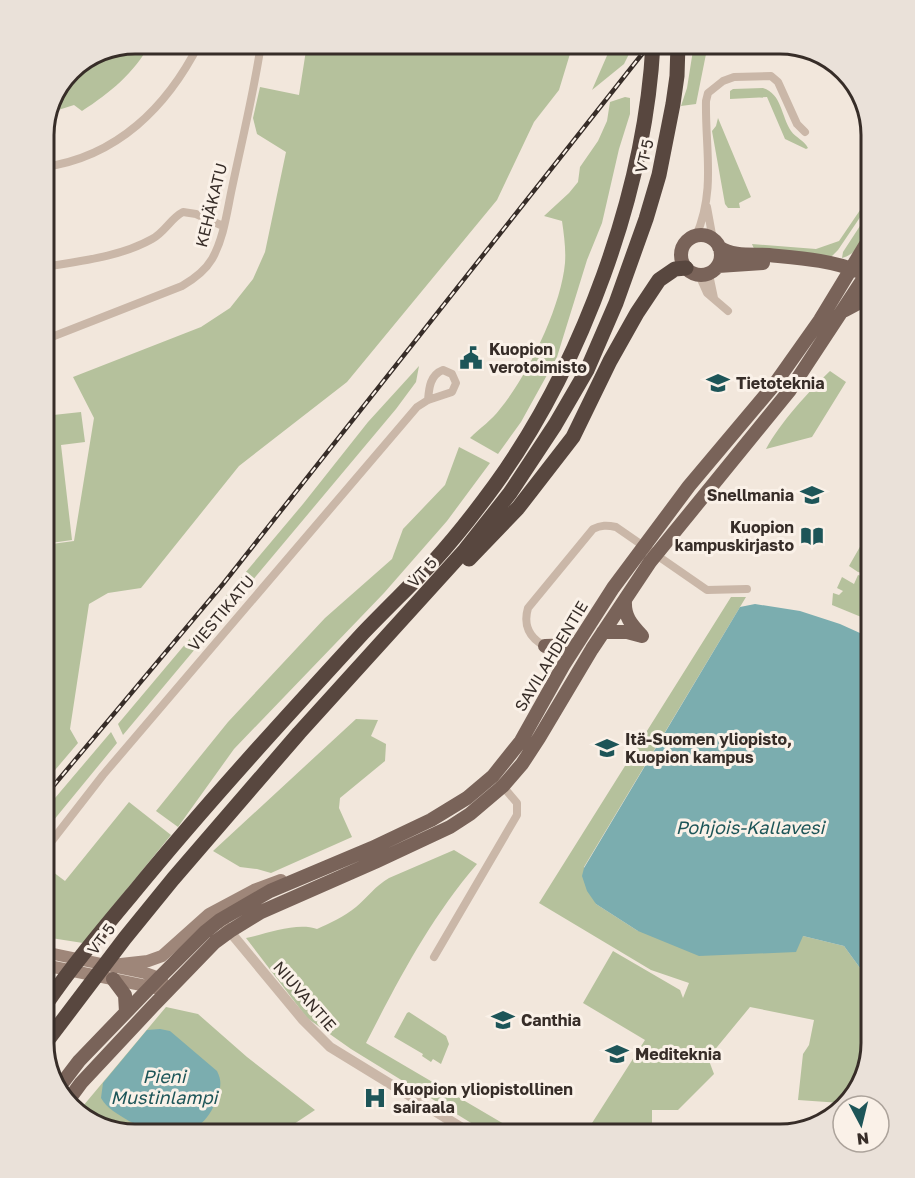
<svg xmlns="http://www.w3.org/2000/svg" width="915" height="1178" font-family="'Golos Text',sans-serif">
<rect width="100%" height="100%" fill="#f2e7dc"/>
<path fill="#b5c19c" d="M135 44H150C134 73 110 93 82 111L74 105 52 112 74 66Z
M307 44H573L559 90 534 122 497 200 347 382 239 466 141 588 108 593 89 604 70 729 78 743 44 783V545L74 541 94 418 73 377 201 327 230 308 253 279 265 252 286 152 257 134 253 118 260 87 299 95Z
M610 44H634L624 64 592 90 609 51Z
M694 44H708L696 104 681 106 687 88Z
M763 88C782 94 781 116 791 131 796 138 804 140 808 148L806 149 785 139 767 97 730 99V91L733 89Z
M625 97 630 98V114L619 149 602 223 587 260 557 357 521 422 498 454 470 438C480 428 492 420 500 409 528 375 561 307 565 263 566 249 564 235 562 221L544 216 569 193 578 182 580 167 598 141 607 121 610 102Z
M718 118 751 197 739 203 740 208H728L725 204 712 131 716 126Z
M871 194V201L838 250 832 256 825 257 755 251 752 244 816 249 839 241Z
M871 209C871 214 872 220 871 225 869 238 855 255 842 258L843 252Z
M419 366 416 382 396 409 123 735 118 724 303 504 368 422Z
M830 371 846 382 812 437 766 449C779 424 810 390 830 371Z
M81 412 85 442 61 445 72 540 44 544V416Z
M459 447 490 463 447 521 384 593 234 749 178 827 156 811 228 722 325 618 392 559 403 529 445 485Z
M861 545V548L871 554V575L858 572 849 566Z
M858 575 871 579V621L832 605 833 593 839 595 843 591 837 588 842 577 854 584Z
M731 597H746L584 867 596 904 638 931 803 936 844 946 868 979 871 991V1044L859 1089 841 1108V1103L798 1100 803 1054 809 1045 814 1020 750 1007 708 1058 714 1074 678 1110H652V1134H585L645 1040 583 1003 613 951 680 990 683 998 689 983 651 970 539 903Z
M356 719 378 720 371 736 386 744 385 761 340 798 339 808 352 837 271 873 257 869 240 867 213 851Z
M111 732 117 743 44 832V811Z
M129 802 171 835 83 943 51 938 44 928 45 866 65 881Z
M454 850 477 864C430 919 399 979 366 1043L521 1134H489L351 1049 307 1018 246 938C267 934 296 922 317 929 330 923 344 917 356 907 367 898 375 886 389 878Z
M166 1007 198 1014 247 1057 315 1110 279 1134H129L89 1122 78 1112Z
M409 1012 446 1036 449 1044 441 1064 433 1059 431 1062 422 1056 423 1054 394 1037 407 1013Z"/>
<path fill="#7badaf" d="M755 604 800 611 840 624 871 638V991L868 979 844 946 803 936 796 952 699 956 638 931 596 904 587 891 582 876 584 868 740 607Z
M160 1029 170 1031 217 1071C222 1081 221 1087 217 1098 202 1142 164 1140 129 1121 118 1114 107 1109 101 1098L103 1083 147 1030Z"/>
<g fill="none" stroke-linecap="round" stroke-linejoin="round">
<path stroke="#cab7a8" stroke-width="8" d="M44 167C117 157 167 107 199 44
M707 207 713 240
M696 236C716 190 705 149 706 101L708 93 723 81 734 77 771 76 778 82 797 124 805 132
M44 267C80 261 120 257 152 239 165 232 171 218 183 212L196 214 223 226
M711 272 710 279 714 298
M699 275 707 293 728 311
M861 284 871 290
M44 340 182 286C194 279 205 271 212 259 224 238 227 211 232 188 242 140 254 92 261 44
M545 646C529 638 523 625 528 608L593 529C601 525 607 525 616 527L707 590 747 589
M44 851 103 775 417 407 428 400 452 392 456 383 452 374 443 370C430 375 429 388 428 400
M434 957 517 815V803L500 783"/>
<path stroke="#cab7a8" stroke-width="10" d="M226 927 303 1020 330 1047 472 1134"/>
<path stroke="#9e8679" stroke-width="12" d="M44 952 145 973 159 978 164 984
M44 965 156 988
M112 965 148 961 162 956 209 914 254 890 281 880"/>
<path stroke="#796359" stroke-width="14" d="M681 255a20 20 0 1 1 40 0a20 20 0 1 1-40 0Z
M719 247C733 257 752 254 769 255 799 258 831 260 860 272
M718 266 763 263
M845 310 860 302 871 299
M625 601C624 617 632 625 642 636
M603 632H627L642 636
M545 646 576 645
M113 979 125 995 126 1012
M57 1090 79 1061 159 978 205 932 220 920 270 891 372 848 431 820 467 798 493 776 521 741 563 666 613 588 689 486 774 385 820 320 871 236
M67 1102 81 1083 153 1006 215 942 230 931 261 912 377 861 450 827 470 814 503 786 522 764 539 738 592 649 650 562 790 390 871 267"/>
<path stroke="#58473f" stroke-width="15" d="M469 559 518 508 573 437 610 361 637 313 659 280 675 269 686 268
M44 1007C71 967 103 929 134 892 207 803 285 718 363 633 386 609 410 586 433 562 455 538 476 511 495 485 582 364 645 193 653 44
M44 1045 125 938 173 879 299 733 465 550 510 493 555 425 587 370 616 303 646 219 659 175 673 104 677 76 678 44"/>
<g stroke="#372d28" stroke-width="4.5">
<path id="rail" d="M44 797 223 584 650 44"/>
</g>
<use href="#rail" stroke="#faf1e8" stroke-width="2" stroke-dasharray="7" stroke-linecap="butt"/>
</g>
<defs>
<g id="civic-bare" transform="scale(1.8)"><path d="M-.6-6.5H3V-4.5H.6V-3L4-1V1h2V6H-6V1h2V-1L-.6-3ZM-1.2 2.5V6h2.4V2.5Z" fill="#1d5558" stroke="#faf1e8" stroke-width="2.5" paint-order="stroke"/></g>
<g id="university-bare" transform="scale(1.8)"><path d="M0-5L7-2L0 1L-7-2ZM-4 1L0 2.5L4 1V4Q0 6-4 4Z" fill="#1d5558" stroke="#faf1e8" stroke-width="2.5" paint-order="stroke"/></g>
<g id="library-bare" transform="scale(1.8)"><path d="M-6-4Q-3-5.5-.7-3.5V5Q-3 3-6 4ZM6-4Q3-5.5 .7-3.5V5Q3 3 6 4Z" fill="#1d5558" stroke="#faf1e8" stroke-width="2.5" paint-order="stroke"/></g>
<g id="hospital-bare" transform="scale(1.8)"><path d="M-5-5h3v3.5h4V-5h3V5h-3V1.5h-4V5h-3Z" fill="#1d5558" stroke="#faf1e8" stroke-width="2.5" paint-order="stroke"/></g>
</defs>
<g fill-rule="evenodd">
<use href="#civic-bare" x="471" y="358"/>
<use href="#university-bare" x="718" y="383"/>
<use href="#university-bare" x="812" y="495"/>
<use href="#library-bare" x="812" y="536"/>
<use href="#university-bare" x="607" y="748"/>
<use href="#university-bare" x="503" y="1020"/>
<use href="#university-bare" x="617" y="1054"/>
<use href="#hospital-bare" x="375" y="1098"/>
</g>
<g text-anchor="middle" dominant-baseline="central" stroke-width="6" stroke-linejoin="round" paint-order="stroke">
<g font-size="16" fill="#372d28" stroke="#faf1e8">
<text transform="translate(644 156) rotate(-77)">VT 5</text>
<text transform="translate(211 205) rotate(-76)">KEHÄKATU</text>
<text transform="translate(422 572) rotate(-48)">VT 5</text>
<text transform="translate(221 613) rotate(-50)">VIESTIKATU</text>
<text transform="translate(551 656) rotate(-59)">SAVILAHDENTIE</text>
<text transform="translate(101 939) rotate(-53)">VT 5</text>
<text transform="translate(305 996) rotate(49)">NIUVANTIE</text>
</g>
<g font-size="16" font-weight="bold" fill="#372d28" stroke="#faf1e8" text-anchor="start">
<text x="489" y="349">Kuopion<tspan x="489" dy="18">verotoimisto</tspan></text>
<text x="736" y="383">Tietoteknia</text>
<text x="794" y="495" text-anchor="end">Snellmania</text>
<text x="794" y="527" text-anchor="end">Kuopion<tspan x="794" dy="18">kampuskirjasto</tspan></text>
<text x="625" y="739">Itä-Suomen yliopisto,<tspan x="625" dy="18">Kuopion kampus</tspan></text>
<text x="521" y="1020">Canthia</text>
<text x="635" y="1054">Mediteknia</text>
<text x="393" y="1089">Kuopion yliopistollinen<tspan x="393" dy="18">sairaala</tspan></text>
</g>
<g font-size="18" font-style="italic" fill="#1d5558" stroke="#faf1e8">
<text x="750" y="827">Pohjois-Kallavesi</text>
<text x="164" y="1076">Pieni<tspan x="164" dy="21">Mustinlampi</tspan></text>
</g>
</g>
<path d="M0 0H915V1178H0ZM135 54H780A81 81 0 0 1 861 135V1043A81 81 0 0 1 780 1124H135A81 81 0 0 1 54 1043V135A81 81 0 0 1 135 54Z" fill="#eae1d9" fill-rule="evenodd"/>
<path fill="none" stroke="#372d28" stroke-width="3" d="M135 54H780A81 81 0 0 1 861 135V1043A81 81 0 0 1 780 1124H135A81 81 0 0 1 54 1043V135A81 81 0 0 1 135 54Z"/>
<g transform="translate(861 1124) rotate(173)"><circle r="28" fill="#faf1e8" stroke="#aca39b" stroke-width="1.5"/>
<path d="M0-4.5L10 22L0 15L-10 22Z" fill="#1d5558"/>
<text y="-9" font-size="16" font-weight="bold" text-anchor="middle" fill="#372d28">N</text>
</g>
</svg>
